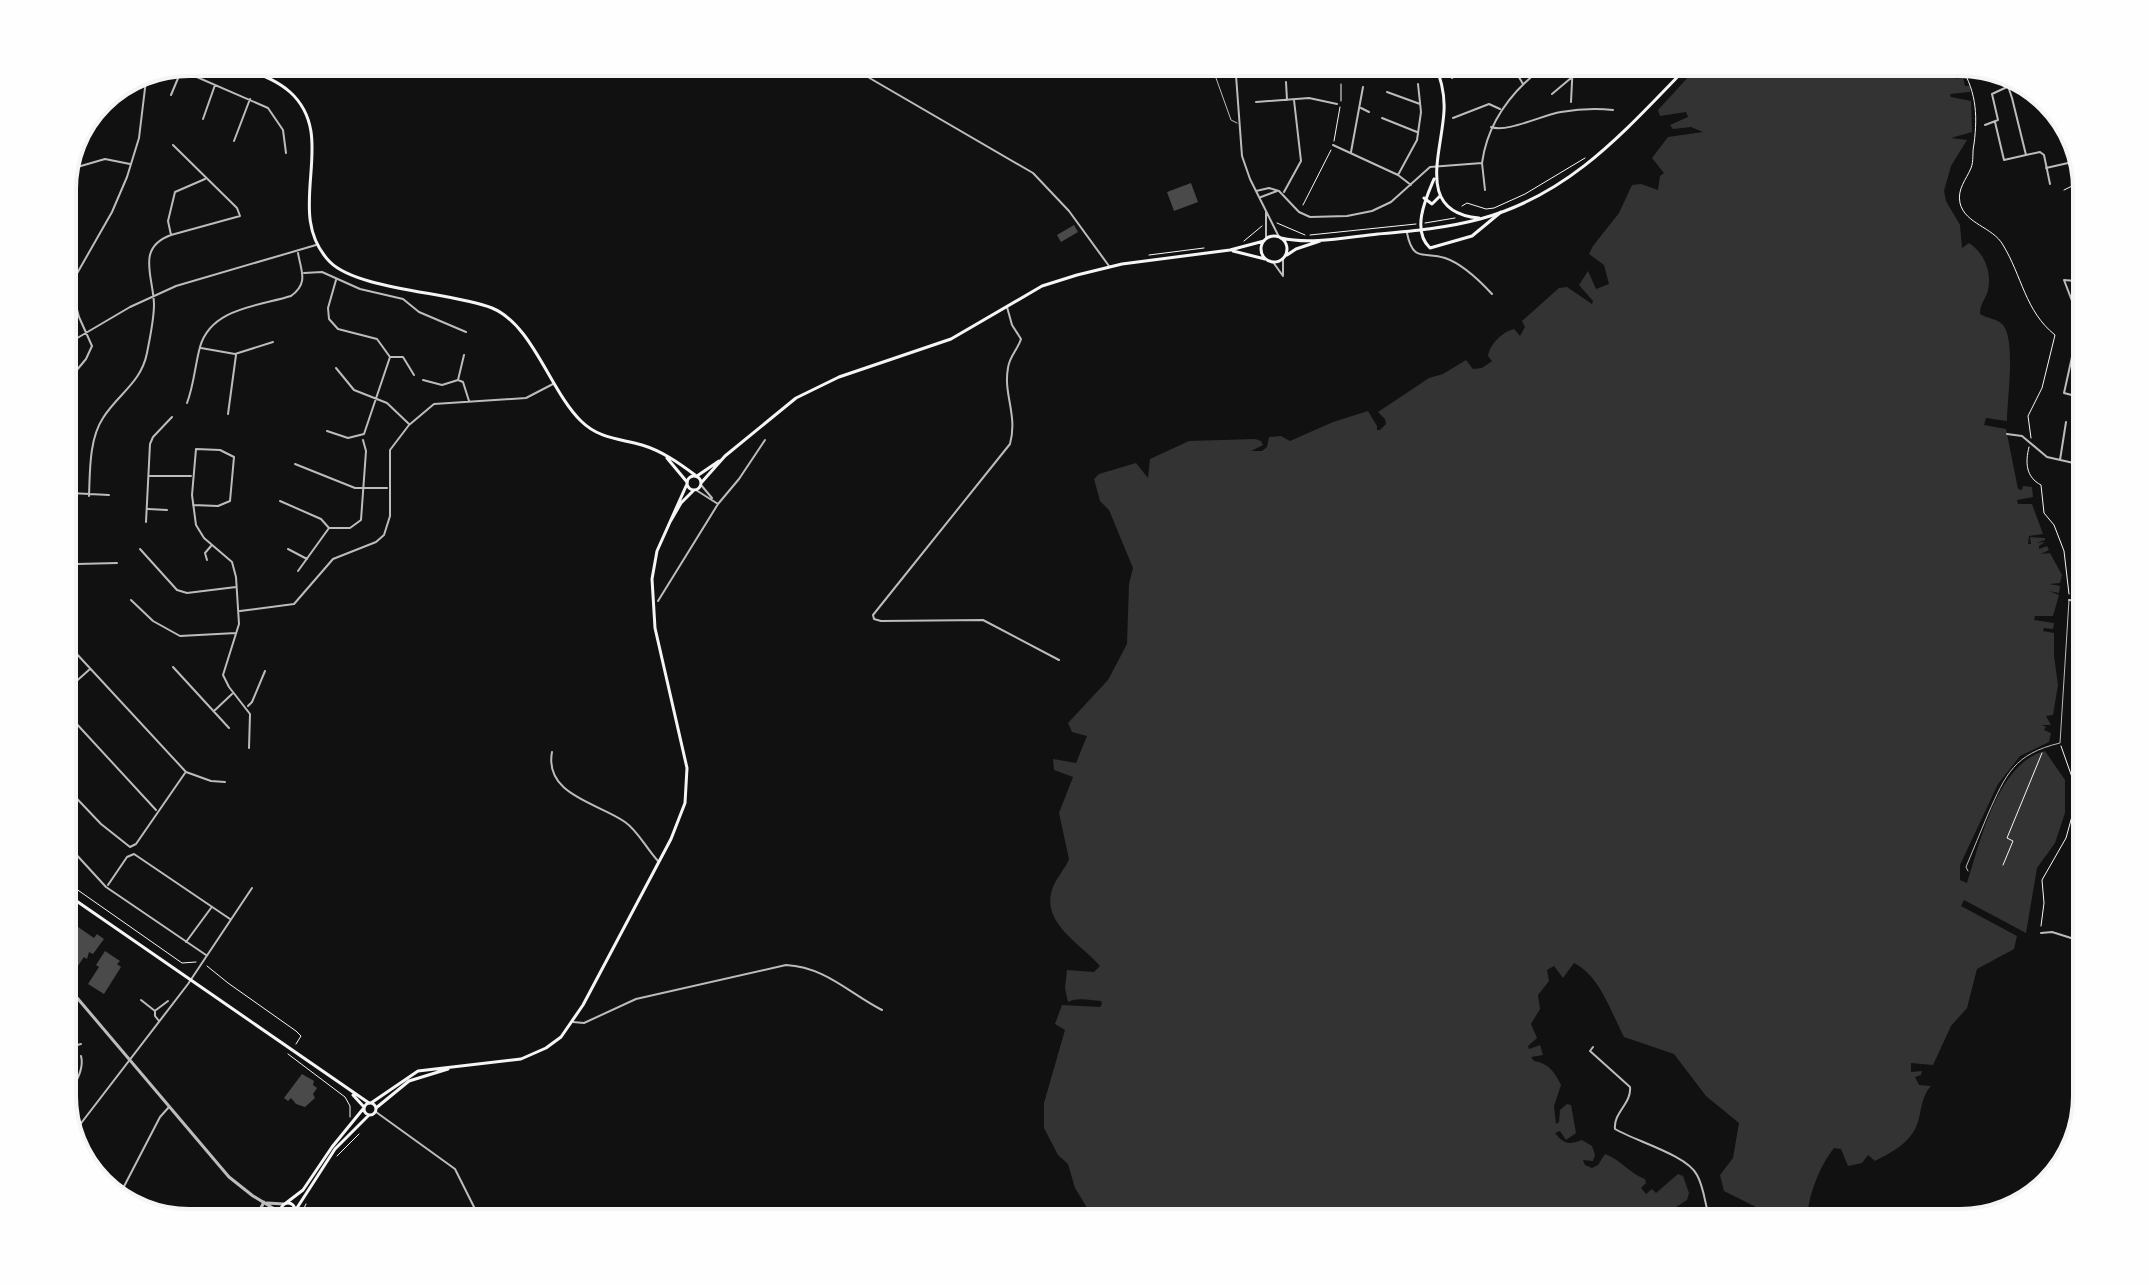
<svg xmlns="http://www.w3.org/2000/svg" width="2149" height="1285" font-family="'Fira Sans Condensed',sans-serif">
<rect width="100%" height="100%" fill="#111"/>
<path fill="#333" d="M1702 62H1951L1962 75 1955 79 1963 77 1965 86H1970V92L1950 94 1951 97 1971 101 1972 132 1951 138 1967 140 1951 166 1944 191 1946 201 1960 225 1962 248 1969 243C1984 253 1992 271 1988 290 1986 299 1980 303 1980 314 1987 319 1997 318 2003 325 2016 341 2007 399 2007 421L1986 418 1984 425 2006 429 2018 489 2022 490 2023 486 2032 487 2033 497 2017 500 2018 504H2032L2043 534 2029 536 2028 544H2031L2030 537 2045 538V540L2036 543 2045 542 2039 546V549L2047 546 2049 550 2041 554 2050 553 2062 575 2060 583 2049 584 2060 586 2059 593 2049 591 2059 595 2053 616H2035L2034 620 2054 623 2053 629 2044 628 2043 631 2054 633V656L2058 685 2053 715 2046 716 2051 725H2042L2046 727 2044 730 2051 733 2049 742 2020 756 1998 784 1960 865V880L1967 883C1980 843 1997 763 2045 751L2065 780V813L2055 843 2037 868 2026 933 1964 900 1961 906 2017 936 2014 949 1977 969 1967 1008 1951 1026 1933 1065 1911 1063V1072L1922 1071 1921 1075 1915 1077 1919 1085 1931 1086C1918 1100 1923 1120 1912 1134 1903 1147 1888 1154 1875 1161L1868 1155 1862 1163 1848 1166 1841 1149 1834 1148C1819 1167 1807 1198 1807 1223H1768L1764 1211 1724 1191 1720 1175 1733 1158 1739 1123 1706 1096 1674 1054 1624 1037C1611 1012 1600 976 1574 963L1563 978 1554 966 1547 970 1549 981 1538 995 1540 1009 1531 1024 1537 1038 1528 1046 1529 1049 1540 1045 1543 1055 1531 1057 1534 1061C1549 1063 1555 1073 1561 1085L1554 1106 1556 1124 1559 1122 1560 1110 1567 1104 1571 1105 1576 1133 1566 1140 1560 1131 1555 1133C1564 1144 1568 1145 1582 1140L1592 1146 1595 1155 1593 1161 1583 1160 1585 1165 1592 1168 1598 1165 1605 1154C1621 1160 1629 1173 1645 1179L1646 1183 1641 1188 1646 1194 1652 1189 1656 1193 1678 1174 1683 1176 1689 1193 1687 1200 1664 1215 1663 1223H1102L1089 1211 1075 1188 1068 1164 1058 1155 1044 1128V1103L1065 1030 1055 1024 1062 1005 1100 1007 1102 1004 1101 1001C1090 1000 1077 997 1068 1002L1065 988 1067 970 1094 972 1100 966C1082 944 1039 923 1053 887 1057 877 1065 869 1069 859L1059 813 1073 777 1054 770 1053 759 1076 763 1087 736 1072 732 1068 723 1108 680 1127 644 1129 584 1133 568 1109 510 1100 501 1094 479 1099 474 1136 463 1148 478 1150 459 1189 441 1255 439 1261 441 1263 445 1251 451H1262L1267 447 1269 437 1281 436 1290 441 1333 422 1368 411 1377 426V430H1380L1386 424 1385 419 1378 412 1429 378 1443 374 1466 360 1473 369 1482 368 1492 361 1488 356C1490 344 1502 332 1514 329L1520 336 1525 327 1522 321 1559 288 1567 287 1592 304 1593 301 1579 285 1588 271 1596 289 1609 284 1604 265 1589 254 1593 246 1619 213 1632 185 1641 184 1658 190 1660 176 1664 173 1652 158 1668 137 1703 132 1691 127 1673 129 1670 125 1688 117 1686 112 1660 116 1658 110Z"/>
<path fill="#4a4a4a" d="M1191 183 1198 202 1174 211 1167 192Z
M1074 225 1078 232 1061 242 1057 235Z
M68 920 94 938 97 934 104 939 93 954 89 952 87 959 84 957 73 973 62 966V927Z
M105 951 120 961 117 964 121 967 104 994 88 984 99 967 96 965Z
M302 1074 314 1081 313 1085 317 1088 313 1094 315 1098 305 1107 296 1104 291 1098 288 1101 284 1098Z"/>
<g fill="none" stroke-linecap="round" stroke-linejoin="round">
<path stroke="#f5f5f5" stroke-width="1" d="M1958 62C1976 89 1978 113 1974 144 1972 152 1974 161 1971 168 1966 180 1957 189 1960 203 1965 224 1993 227 2003 245 2022 276 2025 311 2055 335L2042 388 2028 416 2031 438
M1341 101V84
M1334 141 1340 107
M2064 190 2086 179
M1303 205 1331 150
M1462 206 1467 203 1486 209 1494 208 1525 194 1585 158
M1277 223 1305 235
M1425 223 1455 218
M1310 235 1416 224
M1244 241 1262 226
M1149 255 1204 248
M2029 447C2025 463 2026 477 2041 485L2044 513 2054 525 2064 551 2069 594
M2003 865 2013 841 2007 838 2042 753
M62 879 182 963 196 962
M2041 926 2044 903 2042 880 2066 838 2074 809 2073 780 2061 746
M207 966 228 983 296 1031 301 1036 296 1044
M288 1054 345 1097 350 1106V1117
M337 1156 359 1134
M297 1223 306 1204"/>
<path stroke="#bcbcbc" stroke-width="1" d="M1216 78 1231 120 1237 123
M1968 871 1966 867C1973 849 1981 832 1988 814 2006 774 2014 754 2060 743L2069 600"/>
<path stroke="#bcbcbc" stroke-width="2" d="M842 62 1033 173 1069 211 1109 266
M1235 62 1242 156 1250 179 1279 237
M1510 62 1523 84
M176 68 268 108 283 130 286 153
M1236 71H1280L1319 62
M2004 74 2012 98 2026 155 2040 152 2044 155 2050 184
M1237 76 1254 74
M1452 78 1479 62
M1286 82 1287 100
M1387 92 1420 104
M1552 94 1571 78
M171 95 181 71
M1256 102 1309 98 1337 104
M1571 102 1573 62
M2047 103 2054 127 2068 124
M1361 108 1369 112
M1382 118 1417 132
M1453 118 1489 104 1500 109
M203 119 215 85
M1995 122 2004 160 2026 155
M1985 125 1998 120 1992 94 2007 87
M1491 127C1507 133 1542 115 1561 112 1578 109 1596 108 1613 110
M234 141 250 99
M1333 145 1398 175 1411 185
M1351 152 1363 87
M1482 163 1485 190
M2046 168 2077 161 2067 125
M67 170 105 159 130 164
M1398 175 1417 140 1421 112 1418 84
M1256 191 1269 188 1279 191 1299 212 1310 217 1347 216 1372 211 1391 202 1430 167 1482 163C1488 119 1515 87 1550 62
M1284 192 1301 161 1294 100
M1261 197 1277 191
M1266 212V238
M1407 233C1413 263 1424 251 1445 258 1463 264 1480 281 1492 294
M171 235 168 221 175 192 205 179
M1283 259V275
M1273 262 1283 276
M62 271 73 277
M304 273 322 272 360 289 403 299 419 312 466 332
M2087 282 2064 280 2087 340
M1007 307 1012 325 1021 339C1018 349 1009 357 1008 368 1003 394 1018 415 1010 444L873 615 874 619 881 621 983 620 1059 660
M62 322 77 318
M62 347 130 307 176 286 316 245
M201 348 235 354 273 342
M391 357H403L414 375
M2087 360 2072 357 2064 393 2087 399
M336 368 354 390 387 403 409 424
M423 380 442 385 458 380 463 382 469 401
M458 380 464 355
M62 388 86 359 92 346 79 317 73 294 75 277 112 212 127 177 139 138 146 80
M187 403C194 385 195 365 200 347 211 308 259 306 291 296 309 283 301 271 298 253
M228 414 236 355
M327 431 348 438 364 434 390 357 377 339 338 329 329 319 328 308 336 280
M2007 434 2022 436 2047 457 2087 466
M2060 460 2066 422
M2083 463 2087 425
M295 464 355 488H387
M150 476H191
M701 485 712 498
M696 490 718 504
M70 493 109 495
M89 496C90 472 89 439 103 418 118 394 141 383 147 353 150 337 154 320 154 304 153 275 136 248 171 235L240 216 237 208 173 145
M280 501 321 519 329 528 298 571
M193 505 218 506 230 501 234 457 220 450 196 449 192 495 196 525 204 538 232 562 236 577 239 624 223 675 229 687 250 714 249 748
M148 509 167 510
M146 522 150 444 153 437 172 417
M329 528H350L361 520 366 451 363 440
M140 549 177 590 187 593 236 587
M288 549 307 559
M207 560 205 553 211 546
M62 569 77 564 117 563
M131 600 153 621 180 636 236 633
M2069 600 2087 602
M658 601 718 504 739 479 765 440
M240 611 294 604 333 559 376 542 384 535 390 516V450L409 425 434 404 526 398 553 384
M62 638 186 772 211 781 225 782
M173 667 229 728
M62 694 90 669
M248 706 252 702 265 671
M62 708 156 810
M214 711 232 694
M552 752C544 795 598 803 625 822 638 831 646 848 658 861
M62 783 101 824 130 847 136 844 185 773
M62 843 73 851 106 887 206 955
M108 885 127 857 134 854 230 919
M2041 933 2052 932 2087 943
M186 942 211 908
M141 1000 155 1011V1016L159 1021
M156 1010 168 1001
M573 1022 584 1023 636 999 786 965C825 967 849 993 882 1010
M1593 1047 1590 1051 1630 1087C1632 1103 1613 1113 1615 1129 1635 1141 1687 1155 1697 1175 1705 1189 1705 1208 1711 1223
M62 1049 81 1044
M62 1102C72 1090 85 1071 81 1056
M376 1112 455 1169 482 1223
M72 1135 188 984 252 888
M118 1198 160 1117 169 1107
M312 1223V1216"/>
<path stroke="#bcbcbc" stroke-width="3" d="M62 980 229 1177 253 1196 281 1213
M267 1203 284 1204
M253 1223 264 1202"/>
<path stroke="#f5f5f5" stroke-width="3" d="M231 62C251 72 273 77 290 92 341 138 281 212 330 262 358 290 451 292 492 308 533 325 550 391 581 421 599 439 621 439 642 445 662 451 679 463 695 475
M1434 62C1441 78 1445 94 1444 111 1442 153 1415 212 1479 218
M1434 179C1426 198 1411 230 1430 248L1472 236 1501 212
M1424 198 1432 204 1440 196
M667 458 687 482
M62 891 369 1103
M353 1095 364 1107"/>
<path stroke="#f5f5f5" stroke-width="3" d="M1261 249a13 13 0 1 1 26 0a13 13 0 1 1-26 0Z
M1281 238C1311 245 1348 237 1378 234 1412 231 1447 228 1480 219 1573 194 1627 128 1692 62
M1233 251 1265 259
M1287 255 1296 249 1320 241
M687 483a7 7 0 1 1 14 0a7 7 0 1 1-14 0Z
M697 476 719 461
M701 483 725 456 796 398 839 377 951 339 1042 286 1077 275 1122 264 1230 250 1264 241
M670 522 681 503 694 490
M364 1109a6 6 0 1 1 12 0a6 6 0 1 1-12 0Z
M371 1103 418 1071 521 1059 546 1048 561 1037 583 1005 671 839 685 803 687 768 655 628 652 579 657 551 687 484
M376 1108 409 1081 448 1069
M281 1210a7 7 0 1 1 14 0a7 7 0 1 1-14 0Z
M286 1203 303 1190 332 1147 363 1109
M295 1211 335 1149 369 1115
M280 1223 282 1215"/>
</g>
<path d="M0 0H2149V1285H0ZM189 76H1960A113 113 0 0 1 2073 189V1096A113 113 0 0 1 1960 1209H189A113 113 0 0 1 76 1096V189A113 113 0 0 1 189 76Z" fill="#fefefe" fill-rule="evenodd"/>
<path fill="none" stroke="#f5f5f5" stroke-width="4" d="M189 76H1960A113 113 0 0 1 2073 189V1096A113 113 0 0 1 1960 1209H189A113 113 0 0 1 76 1096V189A113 113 0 0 1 189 76Z"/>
</svg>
